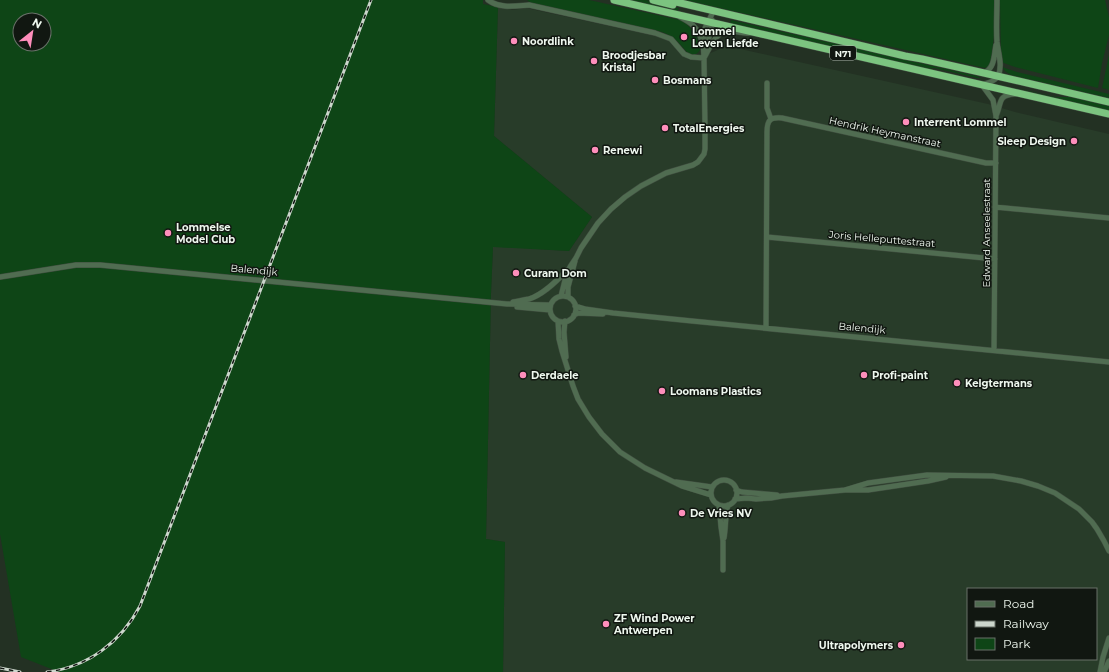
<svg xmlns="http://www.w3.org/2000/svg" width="1109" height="672" font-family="Montserrat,sans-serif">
<rect width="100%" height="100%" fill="#233123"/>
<path fill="#283c29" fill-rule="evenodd" d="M498 7 512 10 526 8 660 37 670 41 683 56 690 60H694L727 46 988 104 1015 112 1109 134V672H503L505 542 486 539 491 293 493 246 569 251 592 217 494 136ZM968 589H1096V659H968Z"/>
<path fill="#0e4516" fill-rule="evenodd" d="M0 0H483V4L498 7 494 136 592 217 569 251 493 247 491 293 486 539 505 542 503 672H59L21 657 0 534ZM20 20H44V44H20Z
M527 0H589L680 20C693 27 698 36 700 50 691 63 683 46 677 41 672 37 668 34 662 32L531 3Z
M626 0H646L679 8 677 12Z
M684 0H994V36L991 62 989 66 985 68Z
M1000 0H1105L1109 17V35L1102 63 1098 88 1015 67 1001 62Z
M731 20 977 76 981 78H977L935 68 927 69 730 24Z
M1109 55V90L1102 88Z
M1002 67 1017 72 1109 94V98L1011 75 1005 71Z
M1011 87 1016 88 1056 97H1070L1109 106V111Z"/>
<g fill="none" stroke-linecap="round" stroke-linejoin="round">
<g stroke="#3f4d3f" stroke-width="6">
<path id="minor" d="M488 0C500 9 515 6 529 5L655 33 671 39 684 54 691 57 704 58
M680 17C692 23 697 27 702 41
M707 47 711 27 712 20
M704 58C711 46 716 29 733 31 739 32 744 33 749 33
M984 73C995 68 994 55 996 45
M767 83V108L771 119
M996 116C1002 103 997 95 1015 94
M995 207 1109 218
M767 237 995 259
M0 277 76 265H100L507 304 550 305
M561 296 566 276 570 267 576 258 581 248 598 223 611 209 625 197 641 186 666 173 693 165 698 162 704 154 705 149V126L704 58 703 41 705 28 712 14
M550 309a13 13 0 1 1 26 0a13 13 0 1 1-26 0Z
M568 297V287L575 261
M513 302C518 301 524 300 529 299 542 295 558 280 567 270
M575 306 585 309 613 313 692 321 1109 362
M517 307 550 310
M574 315 578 313 603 314
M558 321 559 339 562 351 573 386 578 399 589 417 602 434 620 452 645 468 682 486 711 495
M565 321 564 332 566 357
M766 328 767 132C767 120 770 117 782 118L986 163H996
M994 350 996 116 993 100 982 85C987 83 995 82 998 76 1003 66 998 52 997 42 996 28 997 14 997 0
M711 493a13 13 0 1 1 26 0a13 13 0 1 1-26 0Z
M676 482 712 487
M736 490 742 492 777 495
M845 490 868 483 927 475 993 476 1021 481 1038 486 1055 493 1079 509 1092 522 1097 529 1104 541 1109 551
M735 499 747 498 756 499 771 498 782 496 845 490H868L928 481 946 477
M719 505 721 527 723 541V570
M724 538C726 527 725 516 728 505
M1100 672 1103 657 1109 638
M1104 672 1109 661"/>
</g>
<g stroke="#3f4d3f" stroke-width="8">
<path id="highway" d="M614 0 1109 114
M653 0 673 5
M668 0 905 56 922 59 984 73 1109 102"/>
</g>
<use href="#minor" stroke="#506c51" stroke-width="5"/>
<use href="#highway" stroke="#7cc480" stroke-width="7"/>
<g stroke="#ccd6cc" stroke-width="3">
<path id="rail" d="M0 668 20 672
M47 672C88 667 121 642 140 606L371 0"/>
</g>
<use href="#rail" stroke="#111711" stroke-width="1.5" stroke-dasharray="4.5" stroke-linecap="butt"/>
</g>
<g fill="#fe8ebb" stroke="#111711" stroke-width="1.5">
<circle cx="684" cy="37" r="4"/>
<circle cx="514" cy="41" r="4"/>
<circle cx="594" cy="61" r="4"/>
<circle cx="655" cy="80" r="4"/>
<circle cx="906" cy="122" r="4"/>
<circle cx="665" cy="128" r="4"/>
<circle cx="1074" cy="141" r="4"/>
<circle cx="595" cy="150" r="4"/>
<circle cx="168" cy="233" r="4"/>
<circle cx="516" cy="273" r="4"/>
<circle cx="523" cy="375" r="4"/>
<circle cx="864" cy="375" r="4"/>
<circle cx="957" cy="383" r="4"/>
<circle cx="662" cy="391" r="4"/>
<circle cx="682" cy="513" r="4"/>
<circle cx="606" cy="624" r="4"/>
<circle cx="901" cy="645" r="4"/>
</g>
<g text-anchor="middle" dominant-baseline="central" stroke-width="3" stroke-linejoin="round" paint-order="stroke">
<rect fill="#111711" stroke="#acb4ac" stroke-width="1" x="830" y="46" width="26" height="14" rx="3"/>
<g font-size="9" font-weight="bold" fill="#eef7ee">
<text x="843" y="53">N71</text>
</g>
<g font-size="10" font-weight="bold" fill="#eef7ee" stroke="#111711" text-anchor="start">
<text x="692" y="31">Lommel<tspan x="692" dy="12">Leven Liefde</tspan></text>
<text x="522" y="41">Noordlink</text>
<text x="602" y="55">Broodjesbar<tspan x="602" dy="12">Kristal</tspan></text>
<text x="663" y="80">Bosmans</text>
<text x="914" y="122">Interrent Lommel</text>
<text x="673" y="128">TotalEnergies</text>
<text x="1066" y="141" text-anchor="end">Sleep Design</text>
<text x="603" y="150">Renewi</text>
<text x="176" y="227">Lommelse<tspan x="176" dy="12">Model Club</tspan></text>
<text x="524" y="273">Curam Dom</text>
<text x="531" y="375">Derdaele</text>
<text x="872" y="375">Profi-paint</text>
<text x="965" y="383">Kelgtermans</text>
<text x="670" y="391">Loomans Plastics</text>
<text x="690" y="513">De Vries NV</text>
<text x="614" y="618">ZF Wind Power<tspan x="614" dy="12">Antwerpen</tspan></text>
<text x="893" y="645" text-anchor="end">Ultrapolymers</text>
</g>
<g font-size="10" fill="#eef7ee" stroke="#111711">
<text transform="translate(885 132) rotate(12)">Hendrik Heymanstraat</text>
<text transform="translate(986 233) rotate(-90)">Edward Anseelestraat</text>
<text transform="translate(882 239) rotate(5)">Joris Helleputtestraat</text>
<text transform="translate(254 270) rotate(5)">Balendijk</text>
<text transform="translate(862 328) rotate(5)">Balendijk</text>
</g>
</g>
<rect x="967" y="588" width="130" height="72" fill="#111711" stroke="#697169"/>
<rect x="975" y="601" width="20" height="6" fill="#506c51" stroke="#697169"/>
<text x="1003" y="608" font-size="12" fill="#eef7ee">Road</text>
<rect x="975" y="621" width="20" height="6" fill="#ccd6cc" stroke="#697169"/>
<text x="1003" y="628" font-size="12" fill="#eef7ee">Railway</text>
<rect x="975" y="638" width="20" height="12" fill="#0e4516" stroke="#697169"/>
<text x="1003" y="648" font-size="12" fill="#eef7ee">Park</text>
<g transform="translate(32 32) rotate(30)"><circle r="19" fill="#111711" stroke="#697169"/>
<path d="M0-3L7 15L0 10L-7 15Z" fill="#fe8ebb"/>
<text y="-6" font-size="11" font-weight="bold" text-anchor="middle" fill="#eef7ee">N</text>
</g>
</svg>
